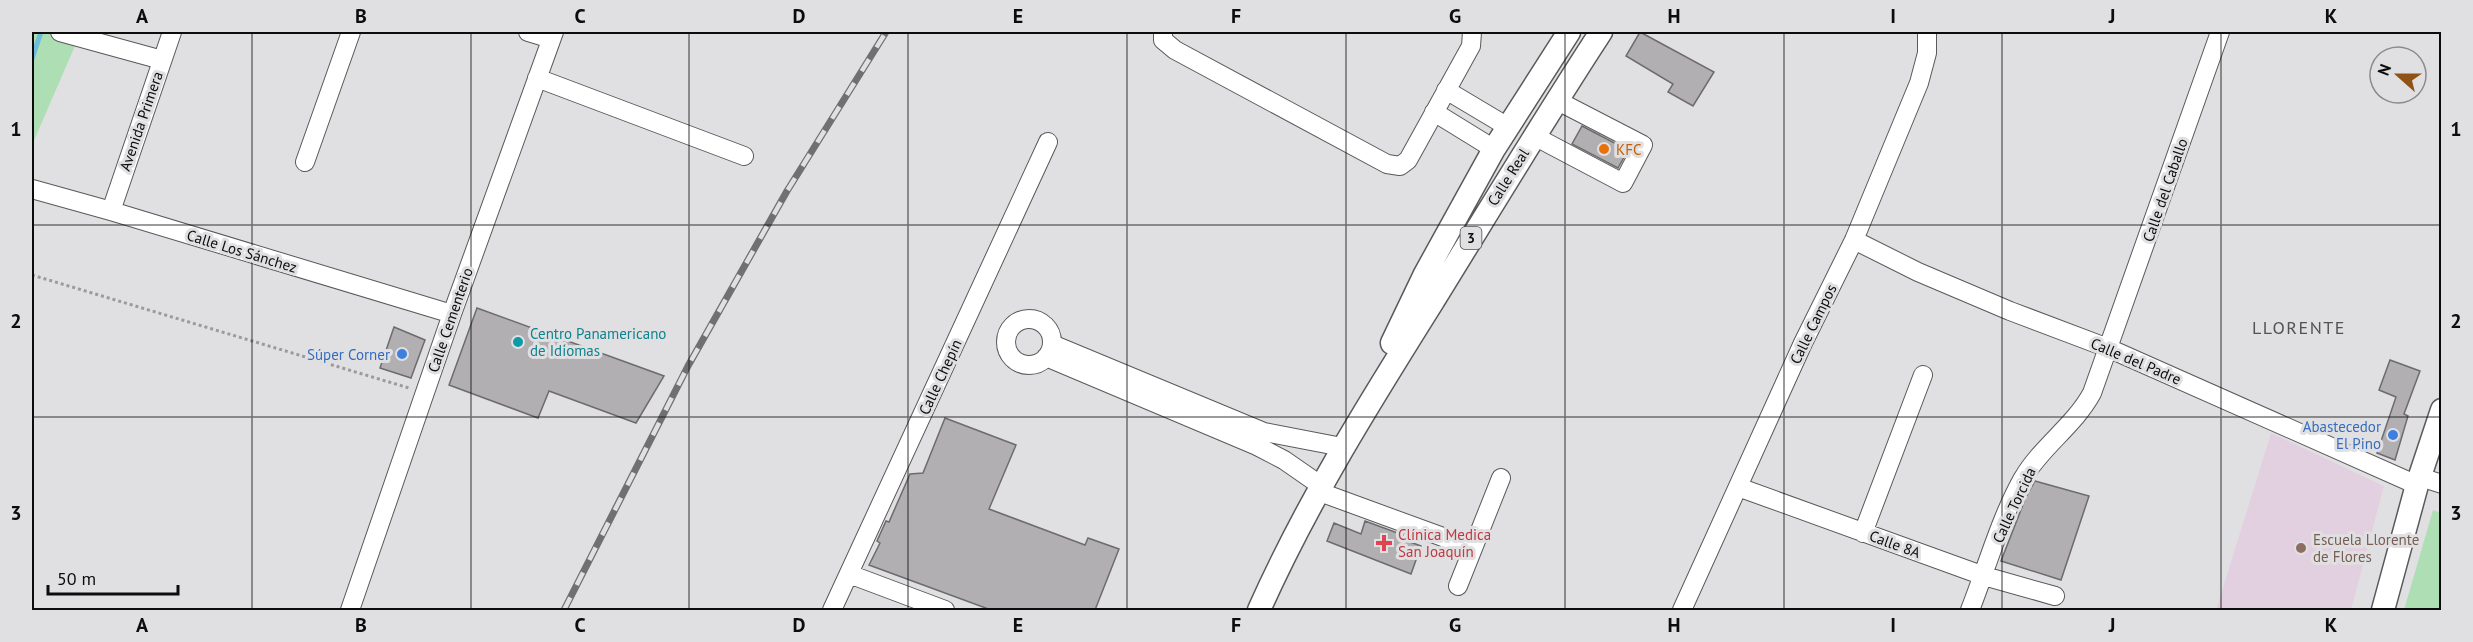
<svg xmlns="http://www.w3.org/2000/svg" width="2473" height="642" font-family="'PT Sans',sans-serif">
<rect width="100%" height="100%" fill="#e0e0e2"/>
<path fill="#e2d0e1" d="M2271 433 2384 486 2351 610H2216Z"/>
<path fill="#aedeb4" d="M32 32H81L32 145Z
M2433 510 2441 513V610H2404Z"/>
<g fill="none" stroke-linecap="round" stroke-linejoin="round">
<path stroke="#6ebeda" stroke-width="5" d="M32 59 41 32"/>
</g>
<path fill="#b1afb1" stroke="#6d6b6d" stroke-width="1.5" d="M1640 32 1714 72 1693 106 1668 92 1673 84 1626 56Z
M1582 126 1628 150 1618 168 1572 144Z
M477 308 664 376 636 423 549 391 538 418 449 385Z
M394 327 425 340 411 378 380 368Z
M2390 360 2420 371 2404 414 2408 416 2395 460 2377 453 2396 397 2379 390Z
M945 418 1016 445 989 509 1085 545 1088 538 1119 549 1095 610H991L869 565 880 543 877 541 886 521 889 522 910 474 923 473Z
M2035 481 2089 496 2061 580 2001 561 2026 497Z
M1365 521 1403 535 1402 539 1421 546 1411 574 1327 541 1334 523 1361 534Z"/>
<g fill="none" stroke-linecap="round" stroke-linejoin="round">
<g stroke="#59595b" stroke-width="20">
<path id="minor" d="M60 32 162 60
M528 32 551 39
M1163 32V40L1175 50 1387 164 1400 166 1408 160 1471 46 1472 32
M537 78 744 156
M1446 90 1508 127
M1434 112 1494 149
M1534 136 1623 183 1643 145 1556 100
M305 162 351 32
M32 189 111 211 452 314
M111 211 172 32
M1854 240 1918 272 2010 311 2108 348 2417 485
M1006 342a23 23 0 1 1 46 0a23 23 0 1 1-46 0Z
M1052 344 1264 432 1342 447
M1046 357 1257 446 1284 460 1320 485
M2420 477 2442 484
M1738 487 1984 576 2055 596
M1317 491 1473 548
M1863 533 1923 375
M849 574 945 610
M1458 586 1501 478
M350 610 452 314 554 32
M832 610 1048 142
M1682 610 1803 343 1854 240 1919 83 1927 53V32
M1970 610C1987 567 2000 519 2023 478 2042 446 2074 426 2092 393L2220 32"/>
</g>
<g stroke="#59595b" stroke-width="25">
<path id="major" d="M1392 343 1425 274 1494 149 1569 32
M1259 610C1308 500 1371 400 1435 298 1490 209 1544 119 1601 32
M2383 610 2417 485 2442 410"/>
</g>
<path stroke="#9b9b9c" stroke-width="3" stroke-dasharray="3 3" stroke-linecap="butt" d="M32 275 409 388"/>
<use href="#minor" stroke="#fff" stroke-width="18"/>
<use href="#major" stroke="#fff" stroke-width="22"/>
<g stroke="#707071" stroke-width="7">
<path id="rail" d="M564 610 688 366 787 191 886 32"/>
</g>
<use href="#rail" stroke="#e0e0e2" stroke-width="4.5" stroke-dasharray="14" stroke-linecap="butt"/>
</g>
<path fill="none" stroke="#0c0c0c" stroke-width="1.5" stroke-opacity="0.55" d="M252 32V610M471 32V610M689 32V610M908 32V610M1127 32V610M1346 32V610M1565 32V610M1784 32V610M2002 32V610M2221 32V610M32 225H2442M32 417H2442"/>
<circle fill="#e8710a" stroke="#e0e0e2" stroke-width="2" cx="1604" cy="149" r="6"/>
<circle fill="#0f9aa8" stroke="#e0e0e2" stroke-width="2" cx="518" cy="342" r="6"/>
<g fill="#3f7fe0" stroke="#e0e0e2" stroke-width="2">
<circle cx="402" cy="354" r="6"/>
<circle cx="2393" cy="435" r="6"/>
</g>
<path fill="#e0444e" stroke="#e0e0e2" stroke-width="2" d="M1381 534h6v6h6v6h-6v6h-6v-6h-6v-6h6z"/>
<circle fill="#8d6e63" stroke="#e0e0e2" stroke-width="2" cx="2301" cy="548" r="6"/>
<g text-anchor="middle" dominant-baseline="central" stroke-width="6" stroke-linejoin="round" paint-order="stroke">
<rect fill="#e0e0e2" stroke="#4c4c4c" stroke-width="1.5" x="1460.5" y="227" width="21" height="22" rx="4.5"/>
<g font-size="14" font-weight="bold" fill="#0c0c0c">
<text x="1471" y="238">3</text>
</g>
<g font-size="15" fill="#0c0c0c" stroke="#e0e0e2">
<text transform="translate(141 121) rotate(-71)">Avenida Primera</text>
<text transform="translate(1508 177) rotate(-58)">Calle Real</text>
<text transform="translate(2165 190) rotate(-71)">Calle del Caballo</text>
<text transform="translate(242 251) rotate(17)">Calle Los Sánchez</text>
<text transform="translate(450 320) rotate(-71)">Calle Cementerio</text>
<text transform="translate(1813 324) rotate(-64)">Calle Campos</text>
<text transform="translate(2136 361) rotate(23)">Calle del Padre</text>
<text transform="translate(940 377) rotate(-65)">Calle Chepín</text>
<text transform="translate(2014 505) rotate(-65)">Calle Torcida</text>
<text transform="translate(1895 544) rotate(20)">Calle 8A</text>
</g>
<g font-size="15" fill="#c56008" stroke="#e0e0e2" text-anchor="start">
<text x="1616" y="149">KFC</text>
</g>
<g font-size="15" fill="#0d838f" stroke="#e0e0e2" text-anchor="start">
<text x="530" y="333">Centro Panamericano<tspan x="530" dy="17">de Idiomas</tspan></text>
</g>
<g font-size="15" fill="#366cbe" stroke="#e0e0e2" text-anchor="end">
<text x="390" y="354">Súper Corner</text>
<text x="2381" y="426">Abastecedor<tspan x="2381" dy="17">El Pino</tspan></text>
</g>
<g font-size="15" fill="#be3a42" stroke="#e0e0e2" text-anchor="start">
<text x="1398" y="534">Clínica Medica<tspan x="1398" dy="17">San Joaquín</tspan></text>
</g>
<g font-size="15" fill="#785e54" stroke="#e0e0e2" text-anchor="start">
<text x="2313" y="539">Escuela Llorente<tspan x="2313" dy="17">de Flores</tspan></text>
</g>
<g font-size="18" letter-spacing="1.5" fill="#535355" stroke="#e0e0e2">
<text x="2299" y="327">LLORENTE</text>
</g>
</g>
<rect width="2473" height="642" fill="none" stroke="#e0e0e2" stroke-width="66"/>
<g transform="translate(2398 75) rotate(291)"><circle r="28" fill="#e0e0e2" stroke="#8b8b8c" stroke-width="1.5"/>
<path d="M0-4.5L10 22L0 15L-10 22Z" fill="#905216"/>
<text y="-9" font-size="16" font-weight="bold" text-anchor="middle" fill="#0c0c0c">N</text>
</g>
<path d="M48 585v9h130v-9" fill="none" stroke="#0c0c0c" stroke-width="3"/>
<text x="57" y="585" font-size="18" fill="#0c0c0c" stroke="#e0e0e2" stroke-width="4.5" paint-order="stroke">50 m</text>
<rect x="33" y="33" width="2407" height="576" fill="none" stroke="#0c0c0c" stroke-width="2"/>
<g font-size="20" text-anchor="middle" font-weight="bold" fill="#0c0c0c">
<text x="142" y="23">A</text>
<text x="361" y="23">B</text>
<text x="580" y="23">C</text>
<text x="799" y="23">D</text>
<text x="1018" y="23">E</text>
<text x="1236" y="23">F</text>
<text x="1455" y="23">G</text>
<text x="1674" y="23">H</text>
<text x="1893" y="23">I</text>
<text x="2112" y="23">J</text>
<text x="2331" y="23">K</text>
<text x="16" y="136">1</text>
<text x="2456" y="136">1</text>
<text x="16" y="328">2</text>
<text x="2456" y="328">2</text>
<text x="16" y="520">3</text>
<text x="2456" y="520">3</text>
<text x="142" y="632">A</text>
<text x="361" y="632">B</text>
<text x="580" y="632">C</text>
<text x="799" y="632">D</text>
<text x="1018" y="632">E</text>
<text x="1236" y="632">F</text>
<text x="1455" y="632">G</text>
<text x="1674" y="632">H</text>
<text x="1893" y="632">I</text>
<text x="2112" y="632">J</text>
<text x="2331" y="632">K</text>
</g>
</svg>
